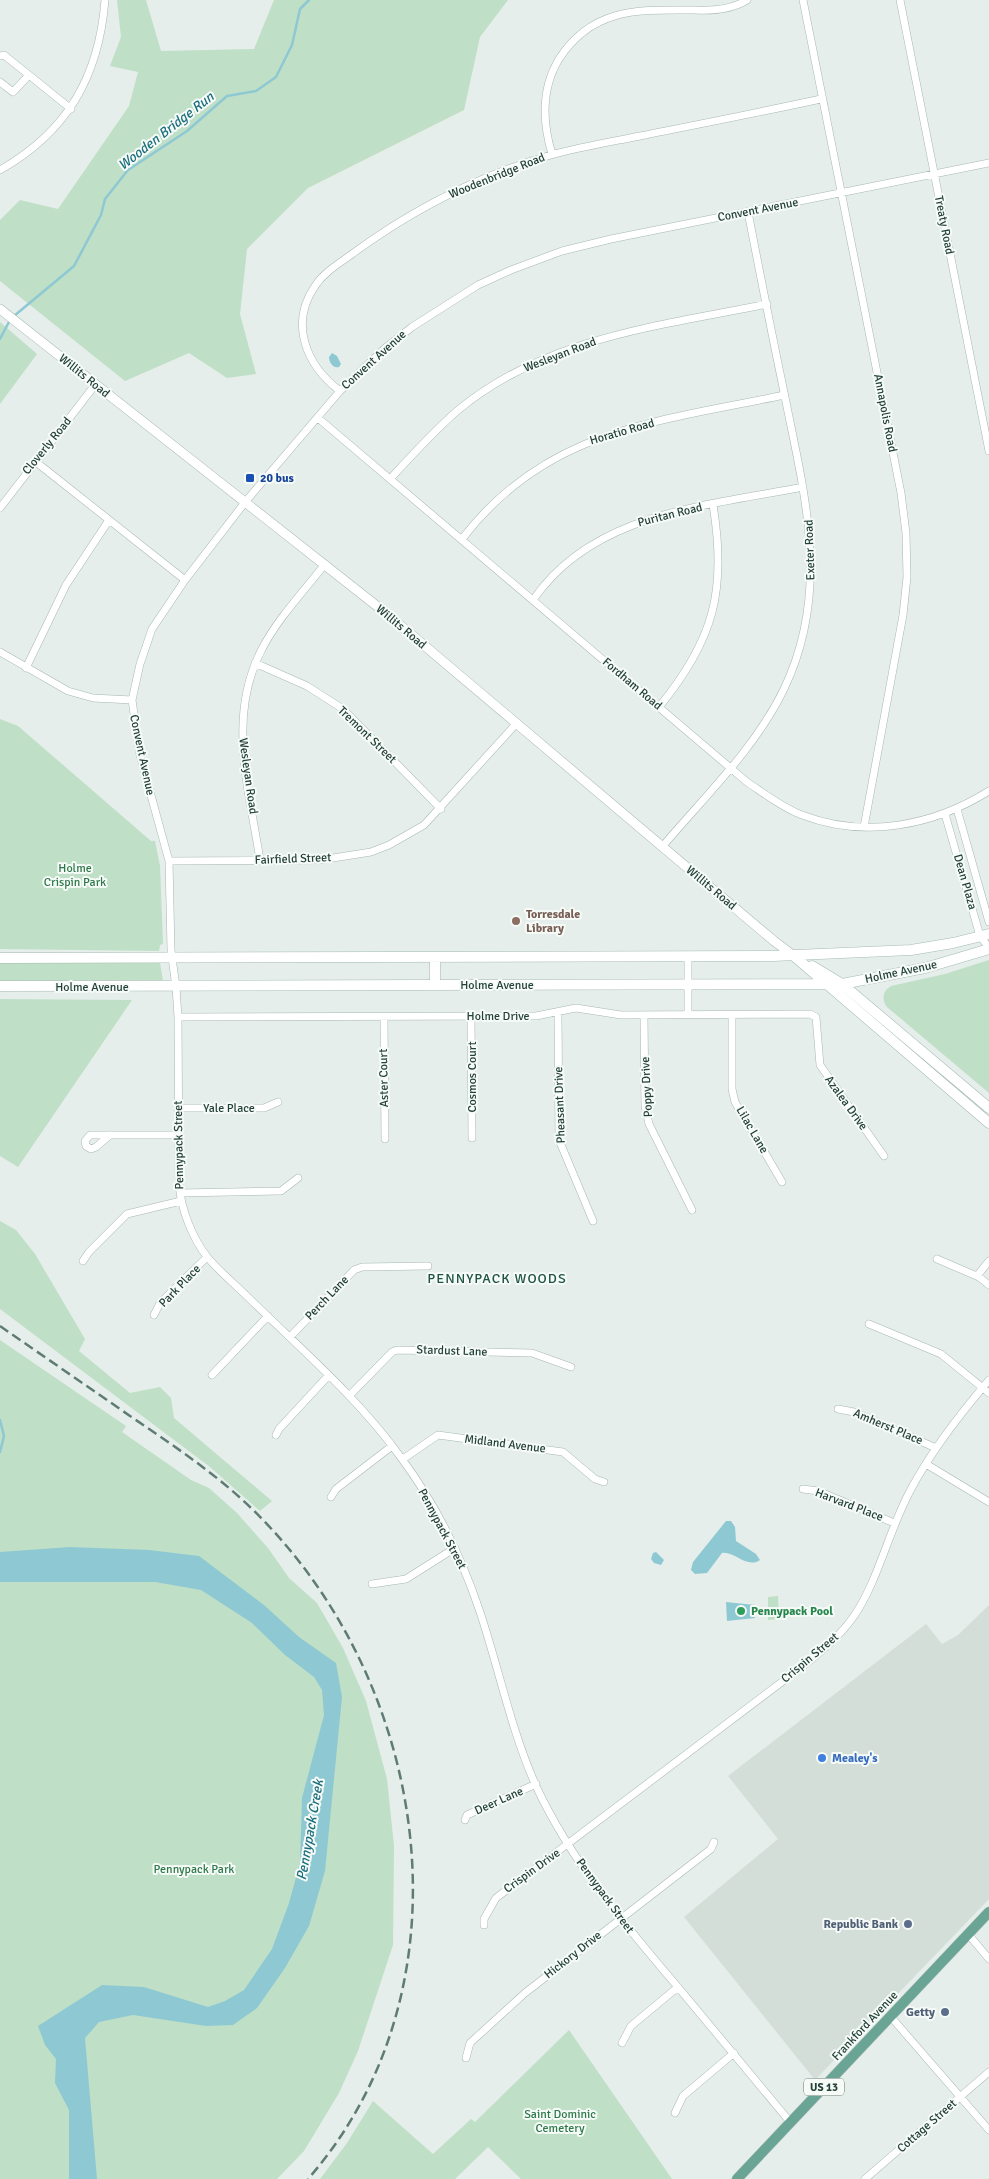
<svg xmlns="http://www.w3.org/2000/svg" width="989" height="2179" font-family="Signika,sans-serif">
	<rect width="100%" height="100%" fill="#e5eeea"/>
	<path fill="#d3ded9" d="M989 1605V1899L815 2080 684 1917 778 1839 728 1776 926 1624 942 1644 958 1635Z"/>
	<path fill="#bfdfc7" d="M117 0H146L161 51 254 49 274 0H508L480 37 464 110 308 188 247 249 240 314 256 374 227 378 189 353 125 381 0 281V220L20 200 58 209 129 106 138 72 110 66 121 37Z
		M0 322 37 354 0 404Z
		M0 719 18 726 151 841H155L160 866 163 944 160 945 159 951 0 949Z
		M989 960V1093L887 1007C881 999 883 991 891 986L945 974Z
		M0 963H160L163 981 0 982Z
		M0 999 132 1000 18 1167 0 1156Z
		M0 1221 16 1230 35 1254 85 1339 79 1351 130 1393 160 1387 171 1398 174 1418 272 1501 260 1511 210 1467 0 1309Z
		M0 1340 126 1426 122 1432 191 1480 209 1488 237 1513 268 1548 289 1578 317 1603 343 1648 366 1701 387 1779 394 1846 393 1945 358 2051 339 2093 304 2151 277 2179H0Z
		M778 1596 779 1619 768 1620V1597Z
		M569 2030 672 2179H521L488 2147 455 2179H320L347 2143 373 2101 433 2154 471 2119 475 2122Z"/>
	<path fill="#8ec9d3" d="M332 353 337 356 341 364 339 367C333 369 329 362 329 357Z
		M726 1521H731L735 1527 736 1541 756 1554 760 1560C747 1569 734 1551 722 1553L707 1573 695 1574 691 1570 693 1562Z
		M70 1547 149 1550 199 1556 264 1605 299 1637 336 1663 342 1697 325 1871 309 1926 285 1968 257 2008 233 2025 206 2026 133 2015 99 2022 85 2038 97 2179H69V2110L55 2083 56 2059 45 2045 38 2026 102 1985 144 1987 208 2007 225 2001 244 1990 272 1949 289 1903 300 1863 302 1798 324 1715 322 1690 314 1677 285 1655 252 1623 201 1590 155 1582H0V1552Z
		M656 1552 664 1560 661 1565 654 1563 651 1559 653 1553Z
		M726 1602 755 1605V1618L727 1621Z"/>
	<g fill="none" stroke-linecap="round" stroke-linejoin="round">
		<path stroke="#8ec9d3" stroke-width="2.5" d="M14 316 74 266 101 215 105 199 128 170 187 131 227 96 256 91 276 77 292 45 300 9 309 0
			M0 339 10 320
			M0 1420 4 1436 0 1452"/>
		<g stroke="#a7b7b1" stroke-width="8">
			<path id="minor" d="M803 0 901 493 906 533 907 577 903 615 864 827
				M900 0 989 451
				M0 56 4 55 29 75 13 92 0 82
				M29 75 71 109
				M552 154C542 121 541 89 559 59 593 6 641 10 695 10 713 11 731 10 747 0
				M0 170C67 132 99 77 105 0
				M340 391C306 365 289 324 315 286 324 272 340 263 352 254 412 210 480 175 551 155 580 147 610 142 640 136 700 124 761 112 821 99
				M318 418 747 782C765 794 783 808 802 815 865 839 933 826 989 791
				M36 462 185 580
				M390 479C412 455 433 432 457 411 544 338 659 326 767 304
				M0 508 95 385
				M462 539C547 428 658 422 784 395
				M533 600C593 512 707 506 803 487
				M0 652 68 691 93 698 132 700
				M255 663 307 686 343 709 441 809
				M26 668 66 585 109 520
				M659 707C714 640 727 590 713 505
				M957 809 989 922
				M945 814 980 936 989 948
				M662 847C704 797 755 749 784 689 831 591 805 497 785 397 772 335 760 274 748 212
				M260 860C249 789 226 715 263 647 279 617 304 591 325 564
				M169 861 320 860 371 852 389 845 424 825 516 724
				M688 957V1014
				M558 1013 559 1140 593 1221
				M644 1015 645 1106 649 1124 692 1210
				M732 1015V1089L735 1102 782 1182
				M471 1016 472 1138
				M178 1017 536 1016 576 1008 621 1015 810 1014 816 1017 820 1065 884 1156
				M384 1017 385 1139
				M179 1108H264L278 1102
				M110 1135 96 1147 91 1149 86 1146 85 1141 90 1135H178
				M180 1193 281 1191 298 1178
				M937 1259 979 1277 989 1285
				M83 1261 89 1252 127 1214 181 1201
				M977 1276 989 1261
				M154 1315 160 1303 207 1257
				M869 1324 941 1354 989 1393
				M290 1337 354 1270 362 1267 428 1266
				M212 1375 268 1316
				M349 1396 392 1352 397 1350 532 1353 571 1367
				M838 1409 854 1412 936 1448
				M276 1435 279 1429 328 1376
				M403 1459 438 1435 563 1452 595 1479 604 1482
				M926 1464 989 1502
				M803 1489 818 1491 894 1523
				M331 1497 336 1489 392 1446
				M372 1584 406 1579 455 1548
				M465 1820 467 1815 536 1784
				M484 1925V1919L496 1898 803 1666C822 1651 840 1636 854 1616 878 1581 889 1530 910 1491 931 1451 959 1415 989 1380
				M968 1934 989 1959
				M891 2017 989 2130
				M622 2043 631 2026 678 1987
				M466 2058 470 2043 525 1993 711 1849 714 1842
				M675 2113 683 2096 734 2053
				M791 2123C753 2077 715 2031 677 1986 624 1924 571 1861 536 1786 511 1730 499 1669 480 1612 462 1558 436 1505 402 1459 360 1400 304 1352 253 1302 238 1287 221 1273 208 1258 192 1238 181 1209 179 1184L178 1017 176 987 171 950 169 861 140 755 132 700 140 664 152 629 185 580 246 501 340 391 384 349 412 327 478 285 511 270 562 251 611 239 989 163
				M865 2179 989 2072"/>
		</g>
		<g stroke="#a7b7b1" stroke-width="10">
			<path id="tertiary" d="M0 309 387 614 774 941 794 956"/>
		</g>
		<g stroke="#a4bab2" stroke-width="11">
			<path id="secondary" d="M794 956 989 1123
				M0 958 773 956 911 950 953 943 989 934
				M435 958V985
				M812 966 842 984 989 1108
				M0 986 842 984 925 968 989 949"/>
		</g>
		<g stroke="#c2cac8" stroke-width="11">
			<path id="primary" d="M737 2179 989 1912"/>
		</g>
		<use href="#minor" stroke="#fff" stroke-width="7"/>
		<use href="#tertiary" stroke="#fff" stroke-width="9"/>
		<use href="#secondary" stroke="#fff" stroke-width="10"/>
		<use href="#primary" stroke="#6aa494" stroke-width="10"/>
		<path stroke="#5f7c74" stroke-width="2.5" stroke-dasharray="10 5" stroke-linecap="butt" d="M0 1326C43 1356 87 1386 130 1416 177 1448 224 1479 263 1520 431 1693 474 1989 308 2179"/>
	</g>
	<rect fill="#1a4fb4" stroke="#f6fbf8" stroke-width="2" x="245" y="473" width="10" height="10" rx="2.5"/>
	<circle fill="#8d6e63" stroke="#f6fbf8" stroke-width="2" cx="516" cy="921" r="5"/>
	<circle fill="#2e9e5b" stroke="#f6fbf8" stroke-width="2" cx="741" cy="1611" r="5"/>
	<circle fill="#3f7fe0" stroke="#f6fbf8" stroke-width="2" cx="822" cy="1758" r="5"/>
	<g fill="#5c6f8a" stroke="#f6fbf8" stroke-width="2">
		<circle cx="908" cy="1924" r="5"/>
		<circle cx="945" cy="2012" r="5"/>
	</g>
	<g text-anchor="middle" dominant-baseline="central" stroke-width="4" stroke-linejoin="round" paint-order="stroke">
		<rect fill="#f6fbf8" stroke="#637972" stroke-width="1" x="804" y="2078.5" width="40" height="17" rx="4"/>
		<g font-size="11" font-weight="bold" fill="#244139">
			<text x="824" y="2087">US 13</text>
		</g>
		<g font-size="12" fill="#244139" stroke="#f6fbf8">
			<text transform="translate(497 176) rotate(-22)">Woodenbridge Road</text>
			<text transform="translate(758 210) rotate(-11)">Convent Avenue</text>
			<text transform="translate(944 225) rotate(79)">Treaty Road</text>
			<text transform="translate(560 355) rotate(-21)">Wesleyan Road</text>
			<text transform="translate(374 360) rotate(-42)">Convent Avenue</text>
			<text transform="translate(84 376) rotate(39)">Willits Road</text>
			<text transform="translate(885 413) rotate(79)">Annapolis Road</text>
			<text transform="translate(622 432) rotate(-16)">Horatio Road</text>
			<text transform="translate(47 446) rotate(-51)">Cloverly Road</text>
			<text transform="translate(670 515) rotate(-14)">Puritan Road</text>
			<text transform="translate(810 550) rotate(-92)">Exeter Road</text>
			<text transform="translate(401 627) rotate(40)">Willits Road</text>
			<text transform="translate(632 684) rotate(40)">Fordham Road</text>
			<text transform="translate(367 735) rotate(44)">Tremont Street</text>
			<text transform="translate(142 755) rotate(78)">Convent Avenue</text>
			<text transform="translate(248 776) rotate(82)">Wesleyan Road</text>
			<text transform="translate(293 859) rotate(-2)">Fairfield Street</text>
			<text transform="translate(965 882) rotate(74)">Dean Plaza</text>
			<text transform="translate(711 888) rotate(40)">Willits Road</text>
			<text transform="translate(901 972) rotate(-12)">Holme Avenue</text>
			<text x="497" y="985">Holme Avenue</text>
			<text x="92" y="987">Holme Avenue</text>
			<text x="498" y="1016">Holme Drive</text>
			<text transform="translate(472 1077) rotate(-90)">Cosmos Court</text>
			<text transform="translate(384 1078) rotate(-91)">Aster Court</text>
			<text transform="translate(647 1087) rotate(-93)">Poppy Drive</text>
			<text transform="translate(846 1103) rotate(54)">Azalea Drive</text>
			<text transform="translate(560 1105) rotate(-92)">Pheasant Drive</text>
			<text x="229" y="1108">Yale Place</text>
			<text transform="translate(752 1130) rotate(60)">Lilac Lane</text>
			<text transform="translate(179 1145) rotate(-91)">Pennypack Street</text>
			<text transform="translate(180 1286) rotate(-46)">Park Place</text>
			<text transform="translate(327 1298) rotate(-46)">Perch Lane</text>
			<text transform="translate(452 1351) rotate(2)">Stardust Lane</text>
			<text transform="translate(888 1427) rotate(23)">Amherst Place</text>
			<text transform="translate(505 1444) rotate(7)">Midland Avenue</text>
			<text transform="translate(849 1505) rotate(21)">Harvard Place</text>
			<text transform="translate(442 1529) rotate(62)">Pennypack Street</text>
			<text transform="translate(810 1658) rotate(-40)">Crispin Street</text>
			<text transform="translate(499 1801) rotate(-24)">Deer Lane</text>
			<text transform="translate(532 1871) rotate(-36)">Crispin Drive</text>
			<text transform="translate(605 1896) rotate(54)">Pennypack Street</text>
			<text transform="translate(573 1955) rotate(-38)">Hickory Drive</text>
			<text transform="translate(865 2026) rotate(-47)">Frankford Avenue</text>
			<text transform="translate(927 2126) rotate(-41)">Cottage Street</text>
		</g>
		<g font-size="12" font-weight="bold" fill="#164399" stroke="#f6fbf8" text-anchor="start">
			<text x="260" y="478">20 bus</text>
		</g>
		<g font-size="12" fill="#2e784a" stroke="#f6fbf8">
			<text x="75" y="868">Holme<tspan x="75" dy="14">Crispin Park</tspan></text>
			<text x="194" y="1869">Pennypack Park</text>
			<text x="560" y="2114">Saint Dominic<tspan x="560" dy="14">Cemetery</tspan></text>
		</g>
		<g font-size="12" font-weight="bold" fill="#785e54" stroke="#f6fbf8" text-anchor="start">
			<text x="526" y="914">Torresdale<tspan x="526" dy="14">Library</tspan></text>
		</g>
		<g font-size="12" font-weight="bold" fill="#27864d" stroke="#f6fbf8" text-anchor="start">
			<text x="751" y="1611">Pennypack Pool</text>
		</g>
		<g font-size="12" font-weight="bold" fill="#366cbe" stroke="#f6fbf8" text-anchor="start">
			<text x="832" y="1758">Mealey's</text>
		</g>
		<g font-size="12" font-weight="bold" fill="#4e5e75" stroke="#f6fbf8" text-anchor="end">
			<text x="898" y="1924">Republic Bank</text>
			<text x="935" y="2012">Getty</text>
		</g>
		<g font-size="14" font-style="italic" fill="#1d6f7e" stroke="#f6fbf8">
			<text transform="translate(166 131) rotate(-38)">Wooden Bridge Run</text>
			<text transform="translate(310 1830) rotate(-80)">Pennypack Creek</text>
		</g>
		<g font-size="14" letter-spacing="1" fill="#1f5446" stroke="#f6fbf8">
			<text x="497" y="1278">PENNYPACK WOODS</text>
		</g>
	</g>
</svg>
